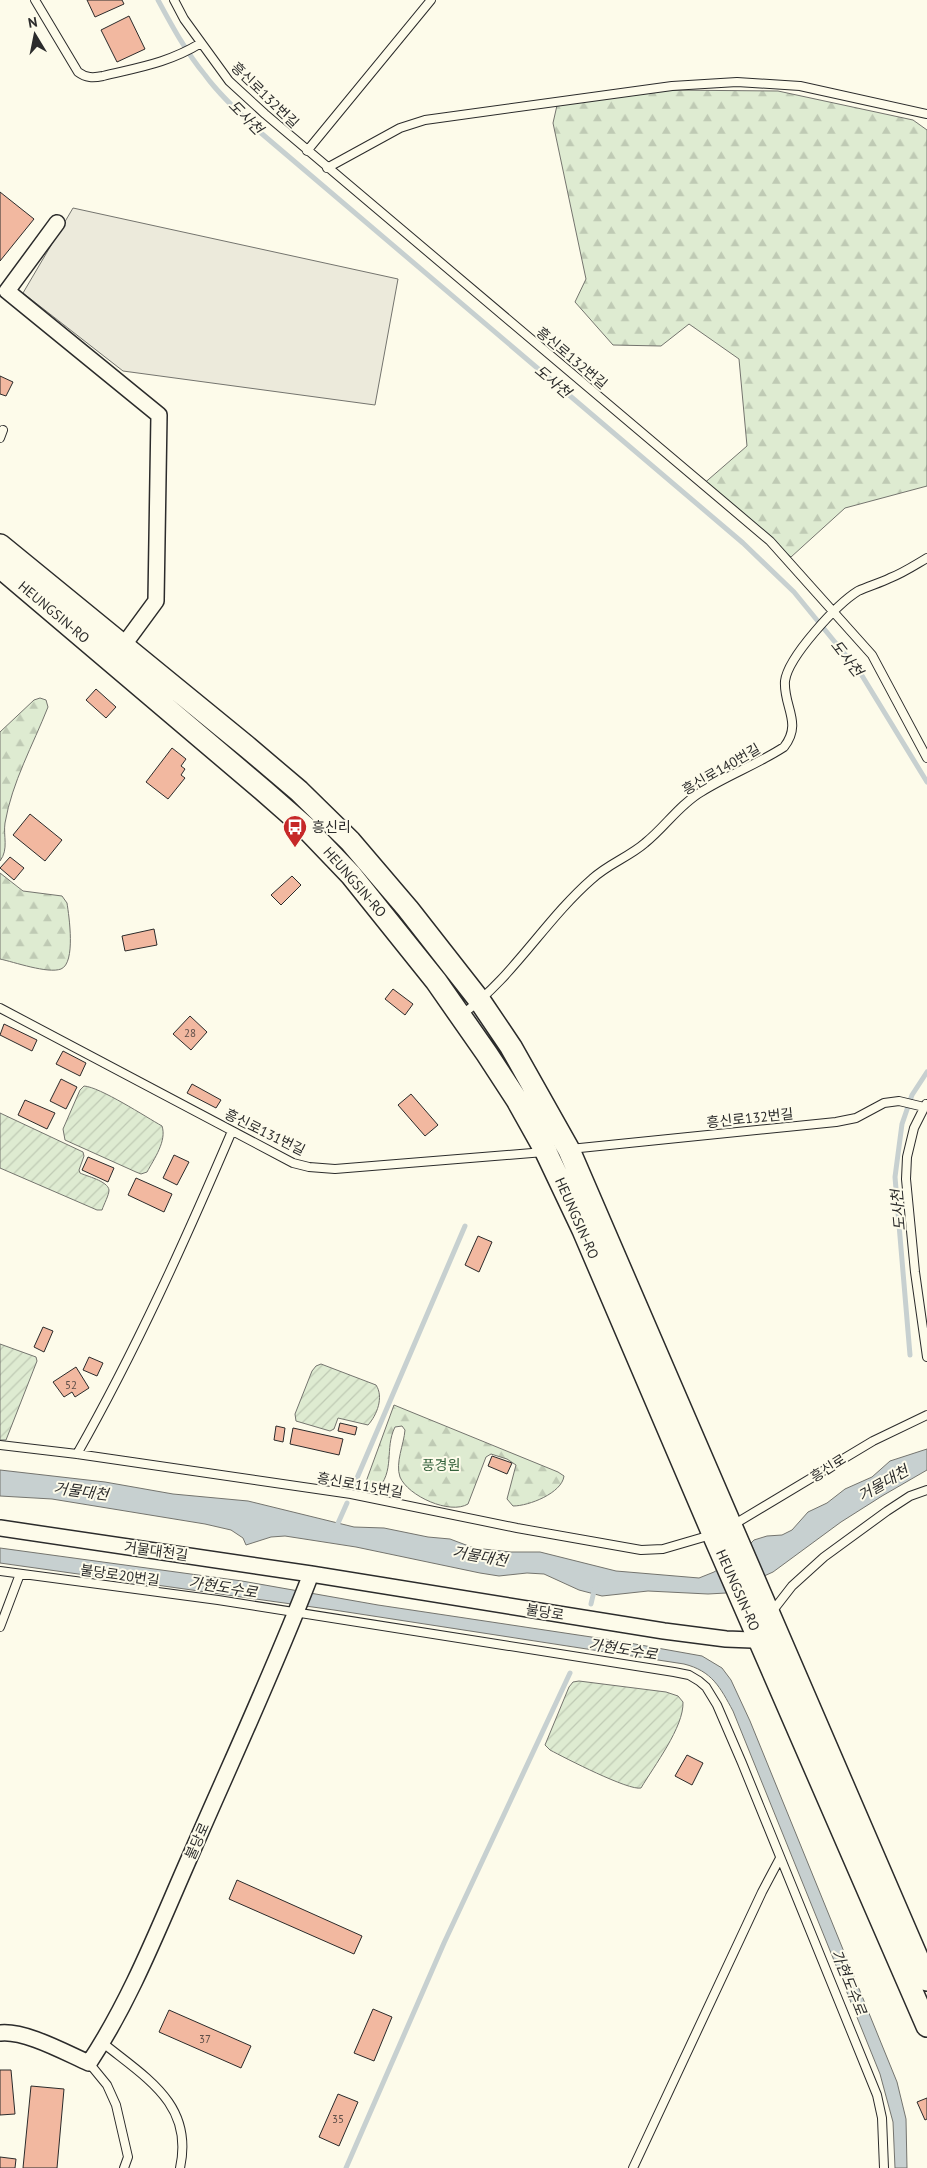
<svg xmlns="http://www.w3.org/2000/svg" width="927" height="2168" font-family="'PT Sans','Noto Sans KR',sans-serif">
	<defs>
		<pattern id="forest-firs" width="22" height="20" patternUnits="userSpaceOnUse" patternTransform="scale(1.25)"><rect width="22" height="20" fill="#deebd1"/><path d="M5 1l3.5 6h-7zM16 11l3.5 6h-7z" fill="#bfcab4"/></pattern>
		<pattern id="garden-furrows" width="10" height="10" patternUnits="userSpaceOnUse" patternTransform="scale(1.25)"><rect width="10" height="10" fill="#deebd1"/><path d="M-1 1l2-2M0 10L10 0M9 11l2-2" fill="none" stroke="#bfcab4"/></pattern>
	</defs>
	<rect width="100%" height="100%" fill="#fdfbea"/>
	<path fill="url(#forest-firs)" stroke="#74746e" d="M662 90 778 91 913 120 927 130V486L845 508 791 557 701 486 747 446 739 359 689 324 661 346 613 345 575 302 586 279 553 123 558 101Z
		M40 698 46 700 48 707C33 745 12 782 5 823 3 836 9 849 0 861V732L34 700Z
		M0 873 23 891 62 896 67 903C69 916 76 963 61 969 48 974 14 962 0 959Z
		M394 1405 558 1472 564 1476C562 1493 529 1506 513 1506L507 1499 516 1465 507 1459 491 1454 486 1457 468 1504C450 1515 408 1496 400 1477 395 1463 404 1444 405 1430L402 1426 395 1427C384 1449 396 1471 376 1491H370L366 1486 367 1479Z"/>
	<path fill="url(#garden-furrows)" stroke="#74746e" d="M84 1086C100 1087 146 1117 162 1126 167 1141 154 1159 147 1172L141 1174 136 1172 65 1140 63 1129 80 1090Z
		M0 1113 83 1152 84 1156 79 1170 80 1173C86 1176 108 1181 109 1190 109 1195 104 1204 102 1210H97L0 1168Z
		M0 1344 36 1357 37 1361 6 1440H0Z
		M321 1364 376 1385C384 1397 377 1415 368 1425L338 1418 334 1429 330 1431 296 1421 295 1414 312 1371 316 1366Z
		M579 1681 666 1692 678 1696 683 1702C684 1727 654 1766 641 1788 629 1791 565 1758 550 1750L545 1745 569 1687 573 1682Z"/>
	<path fill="#eceadb" stroke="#74746e" d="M73 208 398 279 375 405 123 371 23 293Z"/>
	<path fill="#c7d0d0" stroke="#74746e" d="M927 1449V1470L882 1496 841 1522 773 1572 726 1593 708 1594 648 1591 602 1596 579 1590 544 1574 527 1573 499 1576 480 1573 356 1547 285 1536 271 1537 246 1545 243 1538 231 1530 205 1524 52 1499 0 1496V1470L105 1482 173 1494 248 1501 354 1527 384 1528 428 1537 450 1539 474 1548 511 1552H540L616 1571 699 1578 714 1572 736 1558 754 1540 767 1536 782 1535 792 1530 808 1512 827 1503 845 1489 872 1477 890 1461Z
		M0 1548 242 1581 378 1605 618 1641 702 1656 722 1668 731 1680 750 1721 897 2082 906 2119 907 2168H895L893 2122 880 2074 733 1711C720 1687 712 1671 684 1664L334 1610 0 1563Z"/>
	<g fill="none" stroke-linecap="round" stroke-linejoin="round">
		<path stroke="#c7d0d0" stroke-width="5" d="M158 0C172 26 186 52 205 75 221 97 242 115 261 133L743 543 794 592 861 674 927 782
			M910 1355 895 1177 902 1124 912 1095 927 1072
			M354 1485 465 1226
			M335 1530 347 1503
			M591 1604 595 1587
			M346 2168 444 1943 570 1673"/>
	</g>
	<path fill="#f2b8a0" stroke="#2b2b2b" d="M87 0H122L124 4 95 17Z
		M129 16 145 49 117 62 101 30Z
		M0 192 34 219 0 261Z
		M0 376 13 382 6 396 0 394Z
		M96 689 116 707 106 718 86 700Z
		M172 748 186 759 181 766 185 769 181 775 185 778 168 799 146 782Z
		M30 814 62 840 45 861 13 835Z
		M10 857 24 868 14 880 0 868Z
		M292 876 301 885 281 905 271 895Z
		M154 929 157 945 125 951 122 936Z
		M393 989 413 1004 405 1015 385 999Z
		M190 1016 207 1032 191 1050 173 1034Z
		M4 1024 37 1040 32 1051 0 1035Z
		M63 1051 86 1063 80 1076 56 1064Z
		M61 1079 77 1087 66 1109 50 1101Z
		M192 1084 221 1100 216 1108 187 1093Z
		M411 1094 438 1125 425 1136 398 1105Z
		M25 1100 55 1113 47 1129 18 1115Z
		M174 1155 189 1162 177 1185 163 1178Z
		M88 1157 114 1168 108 1182 82 1170Z
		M136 1178 172 1194 164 1212 128 1195Z
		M478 1236 492 1242 479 1272 465 1265Z
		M43 1327 53 1331 44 1352 34 1347Z
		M89 1357 103 1363 97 1376 83 1370Z
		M76 1367 89 1388 75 1397 72 1392 64 1397 53 1382Z
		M340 1423 357 1427 355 1435 338 1431Z
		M276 1426 285 1428 283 1442 274 1440Z
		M293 1428 343 1439 339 1455 290 1444Z
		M492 1456 512 1463 507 1474 488 1466Z
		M687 1755 703 1763 692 1785 675 1776Z
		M237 1880 362 1936 354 1954 229 1899Z
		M373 2009 392 2017 374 2061 354 2053Z
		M169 2010 251 2046 241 2068 159 2032Z
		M0 2070H11L15 2114 0 2115Z
		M31 2086 64 2089 57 2168H23Z
		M338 2094 358 2102 339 2146 319 2137Z
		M927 2098V2119L925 2120 917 2102Z
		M0 2157 16 2159 15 2168H0Z"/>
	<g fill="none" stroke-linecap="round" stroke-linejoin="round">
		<g stroke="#2b2b2b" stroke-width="10">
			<path id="lane" d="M35 0 78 72C86 78 93 78 103 76 140 67 168 63 201 43
				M174 0 184 19 229 81 265 114 770 541 872 655 927 758
				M307 151 431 0
				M327 168 400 128 425 120 672 86 737 82 800 86 927 114
				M0 438 3 430
				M0 1008 293 1163 309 1167 335 1169 544 1152
				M461 1015C513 978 544 921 592 879 608 864 629 857 645 843 665 827 679 805 701 792 728 775 758 764 784 747 803 723 783 706 785 681 788 657 837 604 858 591 869 586 880 583 890 578 903 573 915 565 927 558
				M926 1104 914 1128 907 1157 906 1179 915 1272 927 1357
				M570 1149 836 1122 856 1118 884 1103 899 1101 924 1107
				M0 1445 77 1454 351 1494 517 1528 641 1550 663 1549 711 1535
				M77 1454C136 1350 185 1241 232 1131
				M733 1525 873 1441 927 1415
				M0 1571 218 1600 674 1672 689 1675 699 1681 706 1687 717 1705 742 1763 877 2095 882 2118 884 2168
				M771 1613 792 1586 824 1557 887 1511 910 1496 927 1490
				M0 1627 20 1574
				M103 2043C146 2078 194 2104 180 2168
				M89 2063 107 2085 116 2105 128 2157 124 2168
				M633 2168 762 1892 780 1858"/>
		</g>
		<g stroke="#2b2b2b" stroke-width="18">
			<path id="street" d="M57 223 7 291 159 415 156 601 123 646
				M0 1528 311 1574 664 1631 726 1639 752 1640 767 1637
				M0 2033C25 2030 66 2053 89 2063 132 1998 160 1924 192 1852 232 1760 275 1668 311 1574"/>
		</g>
		<g stroke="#2b2b2b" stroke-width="24">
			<path id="secondary" d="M0 545 246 746 299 791 350 841 408 909 480 1001 511 1047 569 1150 927 1980
				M0 567 264 791 305 827 351 875 436 981 487 1054 517 1100 546 1152 583 1230 713 1534 927 2026"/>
		</g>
		<use href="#lane" stroke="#fdfbea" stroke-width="8"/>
		<use href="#street" stroke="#fdfbea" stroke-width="15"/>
		<use href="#secondary" stroke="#fdfbea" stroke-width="21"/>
	</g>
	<defs>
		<g id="bus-pin" transform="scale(1.25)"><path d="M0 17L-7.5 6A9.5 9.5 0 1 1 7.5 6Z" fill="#c62828" stroke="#fdfbea"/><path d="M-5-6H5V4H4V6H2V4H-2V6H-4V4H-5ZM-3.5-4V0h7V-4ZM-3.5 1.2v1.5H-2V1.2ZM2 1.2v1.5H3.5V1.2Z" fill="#fff"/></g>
	</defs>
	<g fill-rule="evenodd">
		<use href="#bus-pin" x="295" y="827"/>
	</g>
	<g text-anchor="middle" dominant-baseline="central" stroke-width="4" stroke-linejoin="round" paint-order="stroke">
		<g font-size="11" fill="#5d4e48">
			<text x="190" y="1033">28</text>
			<text x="71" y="1385">52</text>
			<text x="205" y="2039">37</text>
			<text x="338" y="2119">35</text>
		</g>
		<g font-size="14" fill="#2b2b2b" stroke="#fdfbea">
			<text transform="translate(265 95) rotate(44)">흥신로132번길</text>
			<text transform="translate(572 358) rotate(40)">흥신로132번길</text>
			<text transform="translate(54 612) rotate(40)">HEUNGSIN-RO</text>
			<text transform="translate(721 769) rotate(-30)">흥신로140번길</text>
			<text transform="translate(355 882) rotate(49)">HEUNGSIN-RO</text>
			<text transform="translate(750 1118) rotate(-6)">흥신로132번길</text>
			<text transform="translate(265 1132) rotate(26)">흥신로131번길</text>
			<text transform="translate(577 1218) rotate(66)">HEUNGSIN-RO</text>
			<text transform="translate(828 1468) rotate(-32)">흥신로</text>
			<text transform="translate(360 1485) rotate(10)">흥신로115번길</text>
			<text transform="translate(156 1551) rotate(8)">거물대천길</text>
			<text transform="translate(120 1575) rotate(8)">불당로20번길</text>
			<text transform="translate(738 1590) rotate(66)">HEUNGSIN-RO</text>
			<text transform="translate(545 1612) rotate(9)">불당로</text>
			<text transform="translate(197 1841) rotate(-66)">불당로</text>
		</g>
		<g font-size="14" fill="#2b2b2b" stroke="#fdfbea" text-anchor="start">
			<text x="312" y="827">흥신리</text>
		</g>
		<g font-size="14" fill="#34623c" stroke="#fdfbea">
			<text x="441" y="1465">풍경원</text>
		</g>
		<g font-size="15" font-style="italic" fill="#2b2b2b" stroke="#fdfbea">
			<text transform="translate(246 117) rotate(45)">도사천</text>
			<text transform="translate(553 381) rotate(40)">도사천</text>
			<text transform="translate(847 658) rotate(52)">도사천</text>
			<text transform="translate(898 1210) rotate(-95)">도사천</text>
			<text transform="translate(883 1483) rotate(-30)">거물대천</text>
			<text transform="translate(81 1491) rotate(7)">거물대천</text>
			<text transform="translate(480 1556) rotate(10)">거물대천</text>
			<text transform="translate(223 1587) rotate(9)">가현도수로</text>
			<text transform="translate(623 1649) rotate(9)">가현도수로</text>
			<text transform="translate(849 1982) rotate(68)">가현도수로</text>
		</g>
	</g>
	<g transform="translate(35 35) rotate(350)" stroke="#fdfbea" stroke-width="4" paint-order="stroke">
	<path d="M0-4L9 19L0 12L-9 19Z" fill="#2b2b2b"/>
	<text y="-8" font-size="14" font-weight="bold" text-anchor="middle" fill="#2b2b2b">N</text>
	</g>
</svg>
